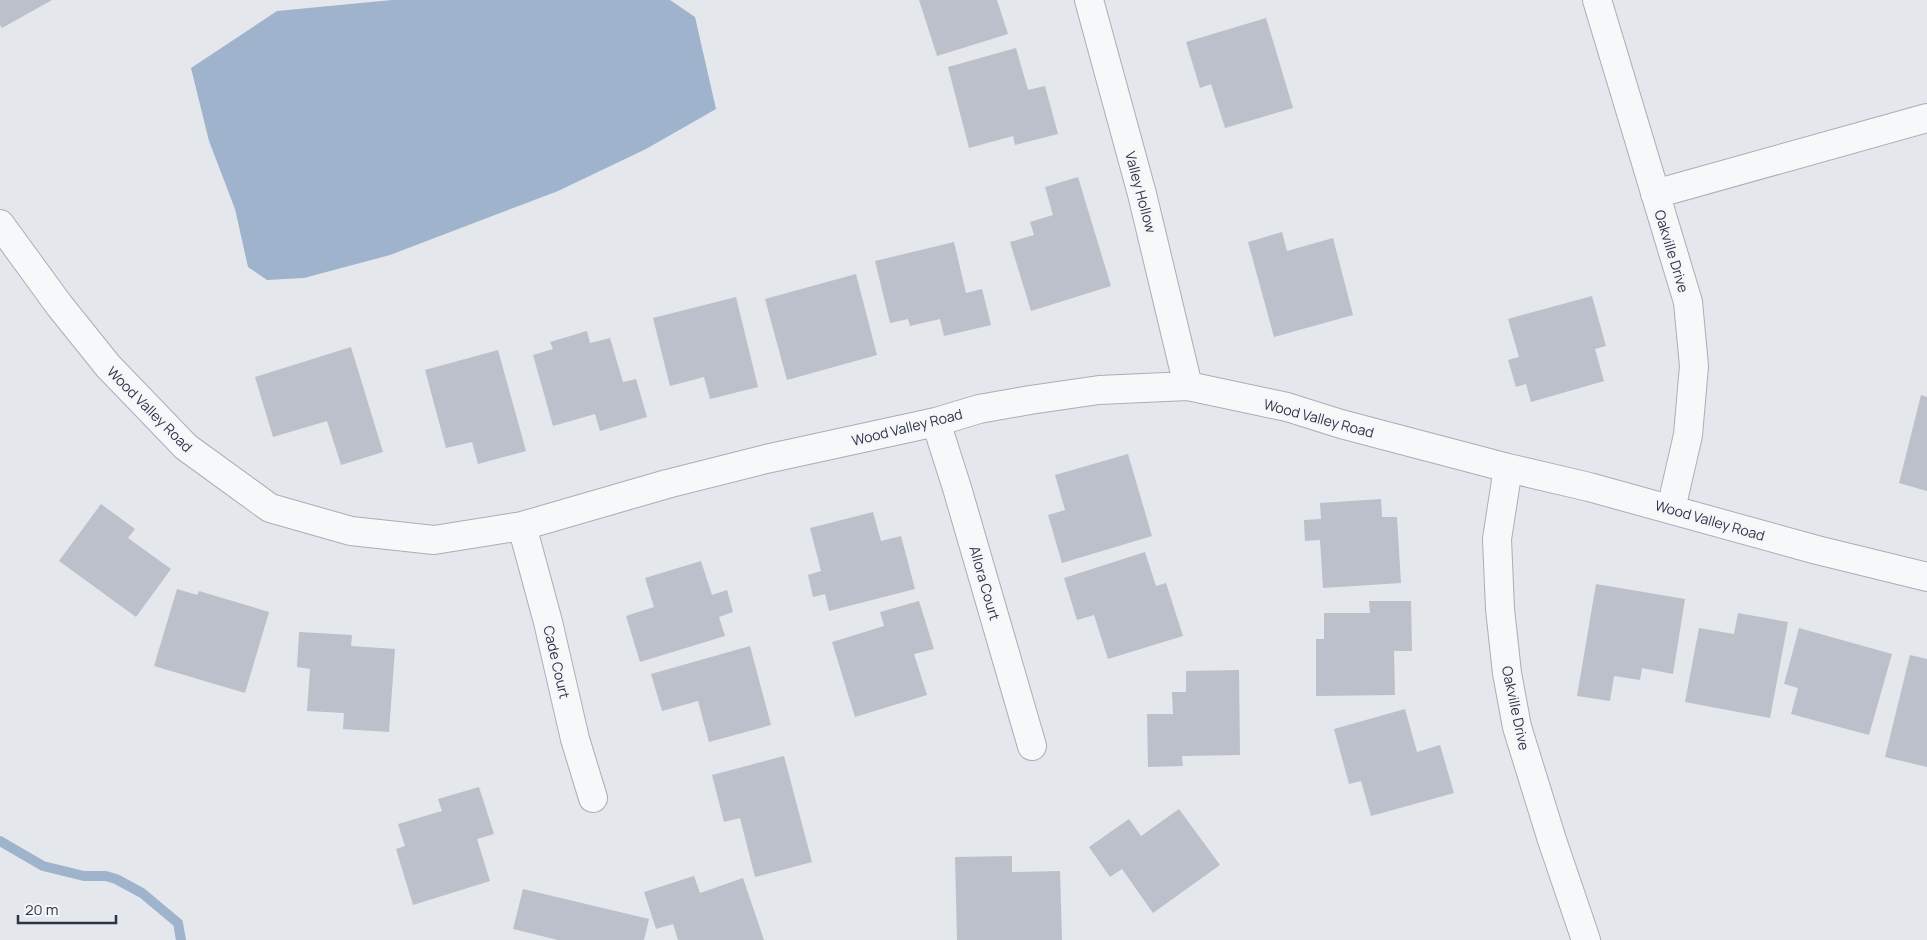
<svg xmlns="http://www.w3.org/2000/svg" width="1927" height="940" font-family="Manrope,sans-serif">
	<rect width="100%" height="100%" fill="#e4e7ec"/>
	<path fill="#9fb4cc" d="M392 0H670L695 17 716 109 646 149 558 191 390 255 304 278 267 280 248 267 235 209 209 141 191 68 277 11Z"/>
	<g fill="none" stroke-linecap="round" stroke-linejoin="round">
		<path stroke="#9fb4cc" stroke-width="10" d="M0 841 43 866 84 876H106L116 879 142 893 178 923 181 940"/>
	</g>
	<path fill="#bbc0ca" d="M0 0H52L2 28 0 25Z
		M919 0H997L1008 34 937 56Z
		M1266 18 1293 108 1225 128 1211 84 1200 88 1186 42Z
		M1016 48 1028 90 1045 86 1058 134 1015 145 1013 136 969 148 948 67Z
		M1078 177 1111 286 1031 311 1010 242 1034 235 1030 222 1053 215 1045 187Z
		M1282 232 1287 251 1333 238 1353 315 1274 337 1248 242Z
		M954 242 966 293 982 289 991 325 944 336 940 319 910 326 908 319 890 323 875 261Z
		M856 274 877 355 787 380 765 299Z
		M1592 296 1606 346 1595 349 1604 381 1531 402 1526 384 1516 387 1508 360 1519 357 1508 319Z
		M736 297 758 387 710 399 704 377 670 386 653 318Z
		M587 331 590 343 610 338 623 382 636 379 647 417 600 431 595 414 553 426 533 355 553 349 550 342Z
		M351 347 383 452 341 465 327 421 273 437 255 377Z
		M498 350 526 451 478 464 472 442 446 448 425 370Z
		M1921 395 1927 397V491L1899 483Z
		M1128 454 1152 536 1062 563 1048 515 1065 510 1055 475Z
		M1381 499 1382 517H1397L1401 583 1323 588 1320 540 1305 541 1304 520 1321 519 1320 503Z
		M101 504 135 529 128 538 171 569 136 617 59 561Z
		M873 512 881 541 901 536 915 589 829 611 825 594 813 597 808 575 821 571 810 528Z
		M1145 552 1156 586 1166 583 1183 636 1108 659 1094 615 1077 620 1064 578Z
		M701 561 712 595 727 590 733 612 719 617 725 636 640 662 626 616 654 607 645 578Z
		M1596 584 1685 599 1673 674 1642 668 1640 680 1614 676 1610 701 1577 696Z
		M177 589 197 595 199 591 269 612 245 693 154 666Z
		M919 601 934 649 914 654 927 695 855 717 832 642 884 626 880 612Z
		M1369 601H1411L1412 651H1394L1395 695 1316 696V639H1324V613H1370Z
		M1738 613 1788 622 1770 718 1685 702 1699 628 1734 634Z
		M1799 628 1892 654 1869 735 1791 714 1798 688 1784 684Z
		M299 632 352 635 351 646 395 649 389 732 343 729 344 713 307 711 310 669 297 667Z
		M750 646 771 725 709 742 698 701 662 711 651 674Z
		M1910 655 1927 659V767L1885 757Z
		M1239 670 1240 755 1182 756 1183 766 1148 767 1147 714H1173L1172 692H1186V671Z
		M1405 709 1417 752 1440 745 1454 793 1371 816 1361 781 1349 784 1334 729Z
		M784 756 812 862 755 877 740 818 724 822 712 775Z
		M479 787 494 834 477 839 490 881 413 905 396 849 405 846 398 824 442 811 438 799Z
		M1179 809 1220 865 1153 913 1122 869 1110 877 1089 847 1129 819 1141 836Z
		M1012 856V872L1060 871 1062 940H957L955 857Z
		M694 876 700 893 743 878 764 940H678L673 924 656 929 644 892Z
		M523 889 649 919 644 940H558L513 929Z"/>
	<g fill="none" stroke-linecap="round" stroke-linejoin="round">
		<g stroke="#a9aeb7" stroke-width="30">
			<path id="minor" d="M1089 0 1142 194 1188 386
				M1597 0 1688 302 1694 366 1688 435 1671 509
				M1655 194 1927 118
				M0 224 59 305 108 366 186 447 270 508 351 531 434 540 522 526 667 484 766 459 936 422 979 409 1030 400 1099 390 1188 386 1287 407 1341 424 1508 468 1589 487 1817 550 1927 577
				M936 422 957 488 1032 746
				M1508 468 1497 539 1500 609 1507 673 1517 727 1552 840 1586 940
				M522 526 548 622 575 739 593 798"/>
		</g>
		<use href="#minor" stroke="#f7f8fa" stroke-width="28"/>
	</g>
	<g text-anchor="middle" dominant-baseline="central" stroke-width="5" stroke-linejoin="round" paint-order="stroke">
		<g font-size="14" fill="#2b3445" stroke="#f4f6f9">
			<text transform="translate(1141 192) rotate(75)">Valley Hollow</text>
			<text transform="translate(1672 251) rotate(73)">Oakville Drive</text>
			<text transform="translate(150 409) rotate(45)">Wood Valley Road</text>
			<text transform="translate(1319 418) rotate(15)">Wood Valley Road</text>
			<text transform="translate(907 427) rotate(-14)">Wood Valley Road</text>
			<text transform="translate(1710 520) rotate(16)">Wood Valley Road</text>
			<text transform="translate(985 583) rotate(74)">Allora Court</text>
			<text transform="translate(557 662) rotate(77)">Cade Court</text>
			<text transform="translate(1516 708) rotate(78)">Oakville Drive</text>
		</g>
	</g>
	<path d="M18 915v8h98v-8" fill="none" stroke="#2b3445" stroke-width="2.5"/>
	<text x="25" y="915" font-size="15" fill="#2b3445" stroke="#f4f6f9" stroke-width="4" paint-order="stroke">20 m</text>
</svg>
